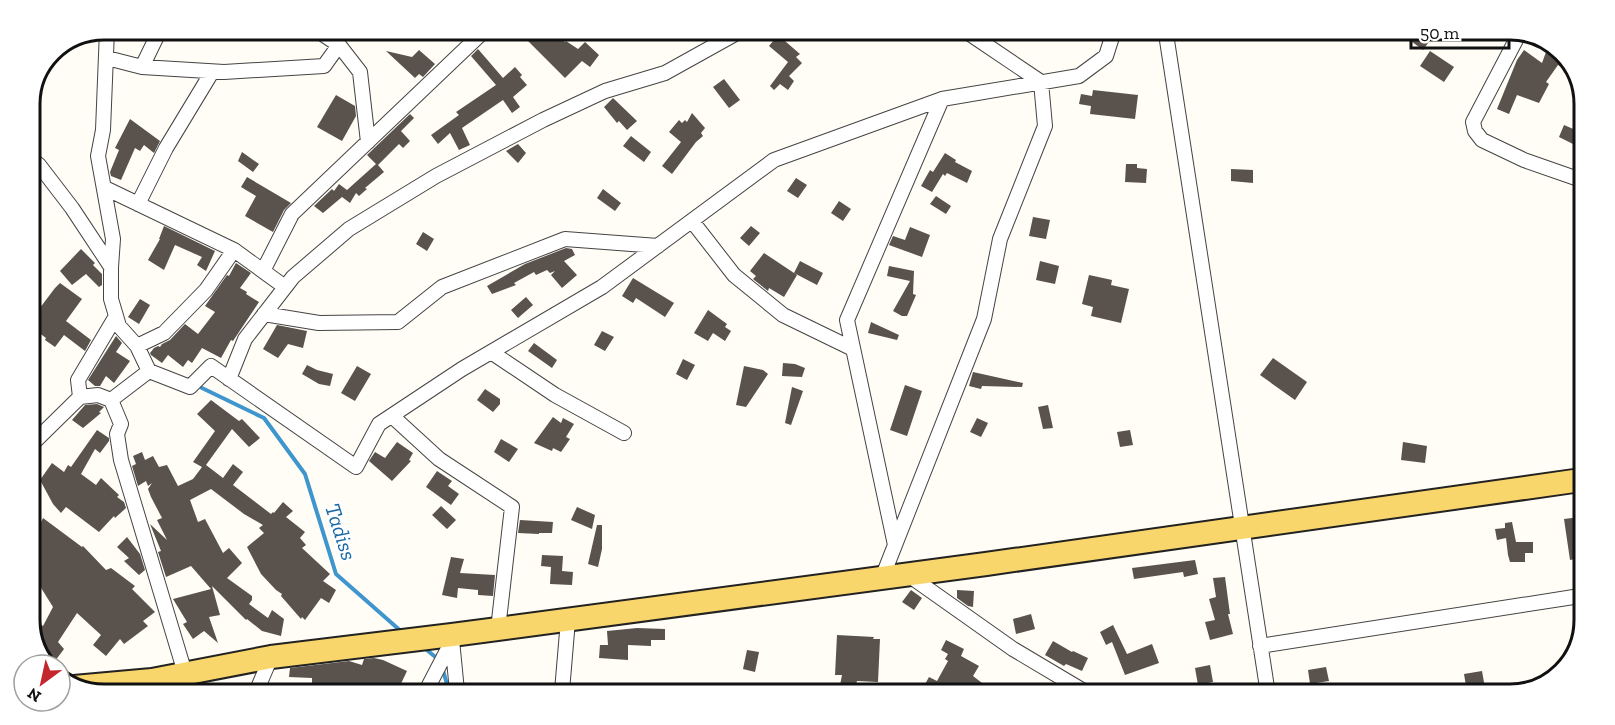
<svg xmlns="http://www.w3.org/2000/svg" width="1615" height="725" font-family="'Zilla Slab',serif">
	<rect width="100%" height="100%" fill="#fffdf5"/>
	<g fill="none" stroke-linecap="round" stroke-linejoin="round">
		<path stroke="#3f96cf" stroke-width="4" d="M202 388 264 418 305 474 336 574 403 633
			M422 646 439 660
			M442 667 449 691"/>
	</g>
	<path fill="#5a524d" d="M519 32H536L543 39 549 32H554L565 42 566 41 578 49 585 42 599 55 590 67 582 61 565 78Z
		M778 35 800 54 796 57 802 63 789 76 794 81 788 90 780 84 774 90 770 86 788 62 769 46Z
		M1403 35H1434L1423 50Z
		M478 49 503 78 515 67 522 75 520 77 527 85 513 97 520 107 512 113 503 100 462 128 470 145 459 150 450 133 438 144 431 135 459 115 456 112 496 85 471 56Z
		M419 50 435 64 423 77 419 74 415 78 386 51 412 57Z
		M1524 50 1542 63 1546 52 1553 56 1554 52 1564 56 1560 66 1558 65 1546 82 1549 84 1539 103 1517 95 1509 114 1497 109 1517 60Z
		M1430 51 1454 67 1444 82 1420 66Z
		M724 79 740 100 729 108 713 87Z
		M1093 90 1138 95 1135 119 1090 114 1091 106 1079 104 1081 94 1092 96Z
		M336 95 355 106 356 116 342 141 317 127Z
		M613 98 637 121 627 130 619 121 617 123 604 107Z
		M692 113 705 128 701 133 703 136 696 142 672 174 662 166 681 142 669 132 679 120 682 123 685 120 687 122Z
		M410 114 414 118 401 131 410 141 403 148 399 144 378 165 384 172 365 188 367 189 359 196 356 193 350 203 342 197 323 213 314 206 332 189 334 191 339 184 347 190 376 164 367 155Z
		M130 119 160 141 154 153 144 145 140 151 135 148 121 180 111 176 110 172 119 150 115 148Z
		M1564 125 1585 134 1584 141 1581 148 1559 137Z
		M631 136 651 152 644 162 623 146Z
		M518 144 526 153 518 163 506 151Z
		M242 152 259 164 253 172 238 161Z
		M945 153 956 160 955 162 972 171 967 183 947 173 945 176 943 174 932 192 921 186 930 170 933 172Z
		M1126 164H1137V168L1147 169 1146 183 1125 182Z
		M1231 169 1253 170V183L1231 181Z
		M247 177 291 203 284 210 273 232 245 216 256 196 241 187Z
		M796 178 807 185 798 198 787 191Z
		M603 189 621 203 615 211 597 198Z
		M936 196 951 206 946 214 930 204Z
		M839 201 851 209 843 221 831 213Z
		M1033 217 1050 220 1046 239 1029 236Z
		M164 226 215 251 206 271 197 265 202 257 175 245 164 270 148 260 160 239H159Z
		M751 226 760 233 749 246 740 238Z
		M910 227 930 235 922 257 889 245 893 236 905 240Z
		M423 232 434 239 427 251 416 244Z
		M566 248 572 249 575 255 564 261 577 275 562 288 551 275 555 271 550 273 547 270 536 275 534 272 514 283 516 285 492 294 487 286 525 264Z
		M81 249 95 263 93 265 102 274V285L99 287 86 274 72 285 60 271Z
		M764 253 797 275 784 297 769 288 768 291 753 279 756 276 750 271Z
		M800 261 823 273 817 285 794 273Z
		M1040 261 1059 266 1055 284 1036 280Z
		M236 263 251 273 240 288 247 292 246 294 259 302 233 341 231 340 221 358 202 348 192 363 188 360 183 367 168 355 162 363 151 355 150 353 154 348 158 346 160 347 162 344 170 340 185 324 198 334 215 312 205 306 227 275 229 276Z
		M889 266 914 271 913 294 916 295 907 316H902L893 311 910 281 887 276Z
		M1089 275 1112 280 1111 285 1129 289 1121 323 1091 316 1093 307 1082 304Z
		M633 278 674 303 665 317 636 298 633 303 622 296Z
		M60 283 82 299 66 321 91 340 85 351 64 335 55 347 45 340 46 338 30 326V321L55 288Z
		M526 297 533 305 518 318 511 310Z
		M140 299 150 305 139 324 128 317Z
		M708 310 727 324 725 327 731 331 725 341 713 333 708 341 694 333Z
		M871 322 899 335 897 340 868 333Z
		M277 325 307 331 303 348 288 344 278 358 263 349Z
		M602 331 614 337 605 351 594 345Z
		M116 336 122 343 116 352 130 361 114 383 106 376 100 386H95L88 380Z
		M534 343 557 360 552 368 528 351Z
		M1273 358 1307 382 1295 400 1260 375Z
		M683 359 695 365 687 380 676 374Z
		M783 363 795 364 805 368 802 377 782 376Z
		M307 365 317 370 333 374 330 386 319 384 302 374Z
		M357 366 371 374 355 401 341 393Z
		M744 366 763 370 768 374 746 407 736 405Z
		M973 372 1023 383 1022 387 982 386 981 389 969 386Z
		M905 385 922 391 907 436 890 430Z
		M792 387 803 391 791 425 785 423Z
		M485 389 500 399V404L493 412 477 400Z
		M211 400 239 421 242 419 260 438 249 447 232 429 206 465 223 478 233 464 243 472 233 485 271 514 273 512 274 513 283 502 293 511 286 517 305 532 300 538 306 545 302 548 330 574 323 581 336 590 329 603 321 598 305 620 302 617 301 619 281 596 282 594 276 590 261 574 247 547 264 533 259 528 263 525 244 514 211 489 190 500 198 522 205 519 223 553 229 548 242 563 227 578 252 596V600L249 604 268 618 272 610 284 619 281 636 262 631 247 619 246 620 212 586 220 615 209 617 218 643 204 631 193 639 183 624 187 622 173 599 211 589 191 566 166 577 158 552 161 551 150 524 167 540 157 520 162 518 151 497 148 489 152 483 148 486 146 481 138 486 132 466 136 464 133 456 142 452 145 460 153 456 159 467 167 465 178 486 193 479 202 467 193 462 215 431 197 414Z
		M97 404 104 407 99 412 101 413 83 428 72 420 85 405Z
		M1048 405 1053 428 1043 429 1038 407Z
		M553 417 561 423 563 418 574 424 566 437 570 439 561 452 553 448 552 451 534 443Z
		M977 418 988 423 981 437 970 432Z
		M97 430 109 438V441L100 453 95 449 81 474 96 485 101 478 119 495 117 497 124 502 126 508 115 518 114 516 99 532 66 507 61 513 53 504 40 480 52 463 64 472 68 465 71 467Z
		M1130 430 1133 445 1120 447 1117 432Z
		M501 439 518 449 509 462 494 452Z
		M397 442 413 453 409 460 411 461 392 481 369 461 375 452 385 458Z
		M1403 442 1427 446 1425 463 1401 460Z
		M437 471 452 481 448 486 459 494 451 505 426 487Z
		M441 506 456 520 447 529 432 515Z
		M577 507 595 515 592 529 571 520Z
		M43 518 82 547 83 546 106 570 111 568 135 586 132 589 155 612 143 621 148 626 124 644 120 639 106 656 93 645 101 635 77 613 58 642 64 649 55 661 38 647 30 625V617L43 626 53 607 33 575 40 571 30 563 38 552 30 546 36 538 34 537Z
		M1572 518H1581L1580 558 1570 560 1564 519Z
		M520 520 553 522 552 533H539V534L518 533Z
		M1512 522 1516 542H1533V553H1525V562H1510L1508 555 1506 538 1497 540 1495 529 1505 528V523Z
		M597 525H602V549L598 567 588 564Z
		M127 537 140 554 145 570 139 575 124 561 129 558 117 547Z
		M542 555 563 556 562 571 573 572 572 585 550 584 551 567 541 566Z
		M451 557 464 559 460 573 495 575 493 596 478 595V590L458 588 457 598 442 595Z
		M1195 560 1198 574 1184 577 1183 572 1134 579 1132 568Z
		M1225 577 1230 614H1228L1233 634 1210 640 1205 622 1215 620 1209 599 1216 597 1213 578Z
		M911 590 922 598 914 610 902 602Z
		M957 590 974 591 973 607 968 606 957 598Z
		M1031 614 1035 629 1016 634 1013 619Z
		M1113 625 1127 654 1152 644 1159 663 1125 675 1112 642 1106 645 1100 632Z
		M637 628 665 629V640H651V646L628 645V660L599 658 600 645H608L607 631Z
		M837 635 874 637 873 639H880L878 682 857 681 854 692 839 690 842 675H835Z
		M946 640 964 649 961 656 979 666 973 676 986 686 981 693H935L924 686 929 677 937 681 948 661 945 659 948 654 941 650Z
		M1053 641 1072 652 1073 651 1088 658 1082 671 1066 664 1064 666 1045 655Z
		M747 650 759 652 755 672 743 669Z
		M374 658 383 660 407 671 398 690H319L322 683H312V678L289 677 290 668 349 661 362 665 364 659Z
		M1210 665 1213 682 1198 685 1195 668Z
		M1326 667 1329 681 1310 684 1308 670Z
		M1482 671 1485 688 1467 692 1464 674Z"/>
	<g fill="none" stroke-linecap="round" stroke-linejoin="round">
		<g stroke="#444" stroke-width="16">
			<path id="minor" d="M107 30 103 130 98 156 113 239 111 267V299L119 326 137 346 149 371 190 387 211 366 356 467 379 424 462 369 602 287 774 160 942 99 1079 76 1106 56 1113 34
				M318 31 339 45 360 72 368 142
				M1166 34 1268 694
				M1518 36 1473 122 1475 131 1482 140 1524 160 1584 181
				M107 58 142 67 224 72 324 66 339 45
				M142 67 160 30
				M30 158 39 165 72 208 111 267
				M105 188 234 250 285 287
				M138 204 166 148 212 72
				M692 221 734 275 783 315 853 349
				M263 271 292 214 483 32
				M264 314 319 323 398 322 442 287 565 239 658 246
				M137 346 164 333 206 290 234 250
				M491 352 555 395 624 433
				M229 379 245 339 293 277 349 229 436 176 543 120 605 91 665 73 737 33
				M80 397 78 380 116 316
				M111 400 149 371
				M392 416 439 459 512 507 498 629
				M30 446 80 397 98 395 111 400 121 424 117 434 121 460 185 673
				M895 545 847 320 942 99
				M907 574 1013 649 1087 693
				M882 578 984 319 1000 239 1045 126 1041 82 970 34
				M452 640 457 691
				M1260 646 1580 596
				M257 690 271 657
				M426 691 452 641
				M562 691 568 620"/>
		</g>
		<g stroke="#222" stroke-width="26">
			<path id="primary" d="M74 687 152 680 271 657 452 635 986 564 1581 480"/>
		</g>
		<use href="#minor" stroke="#fff" stroke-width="14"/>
		<use href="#primary" stroke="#f9d66b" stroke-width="22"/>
	</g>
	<g text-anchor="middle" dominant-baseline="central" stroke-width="6" stroke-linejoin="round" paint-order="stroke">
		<g font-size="22" font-style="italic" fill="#1768a6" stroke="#fff">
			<text transform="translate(341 532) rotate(72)">Tadiss</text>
		</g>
	</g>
	<path d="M0 0H1615V725H0ZM104 40H1510A64 64 0 0 1 1574 104V620A64 64 0 0 1 1510 684H104A64 64 0 0 1 40 620V104A64 64 0 0 1 104 40Z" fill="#fff" fill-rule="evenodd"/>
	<path fill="none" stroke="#111" stroke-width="3" d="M104 40H1510A64 64 0 0 1 1574 104V620A64 64 0 0 1 1510 684H104A64 64 0 0 1 40 620V104A64 64 0 0 1 104 40Z"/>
	<g transform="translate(42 683) rotate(213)"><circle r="28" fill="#ffffff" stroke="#a0a0a0" stroke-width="1.5"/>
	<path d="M0-4.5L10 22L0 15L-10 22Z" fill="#c4262e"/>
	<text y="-9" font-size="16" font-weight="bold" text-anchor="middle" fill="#111111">N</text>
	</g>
	<path d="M1411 39v9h98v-9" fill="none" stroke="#111111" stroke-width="3"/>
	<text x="1420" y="39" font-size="18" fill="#111111" stroke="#ffffff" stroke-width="4.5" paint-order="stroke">50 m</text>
</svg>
